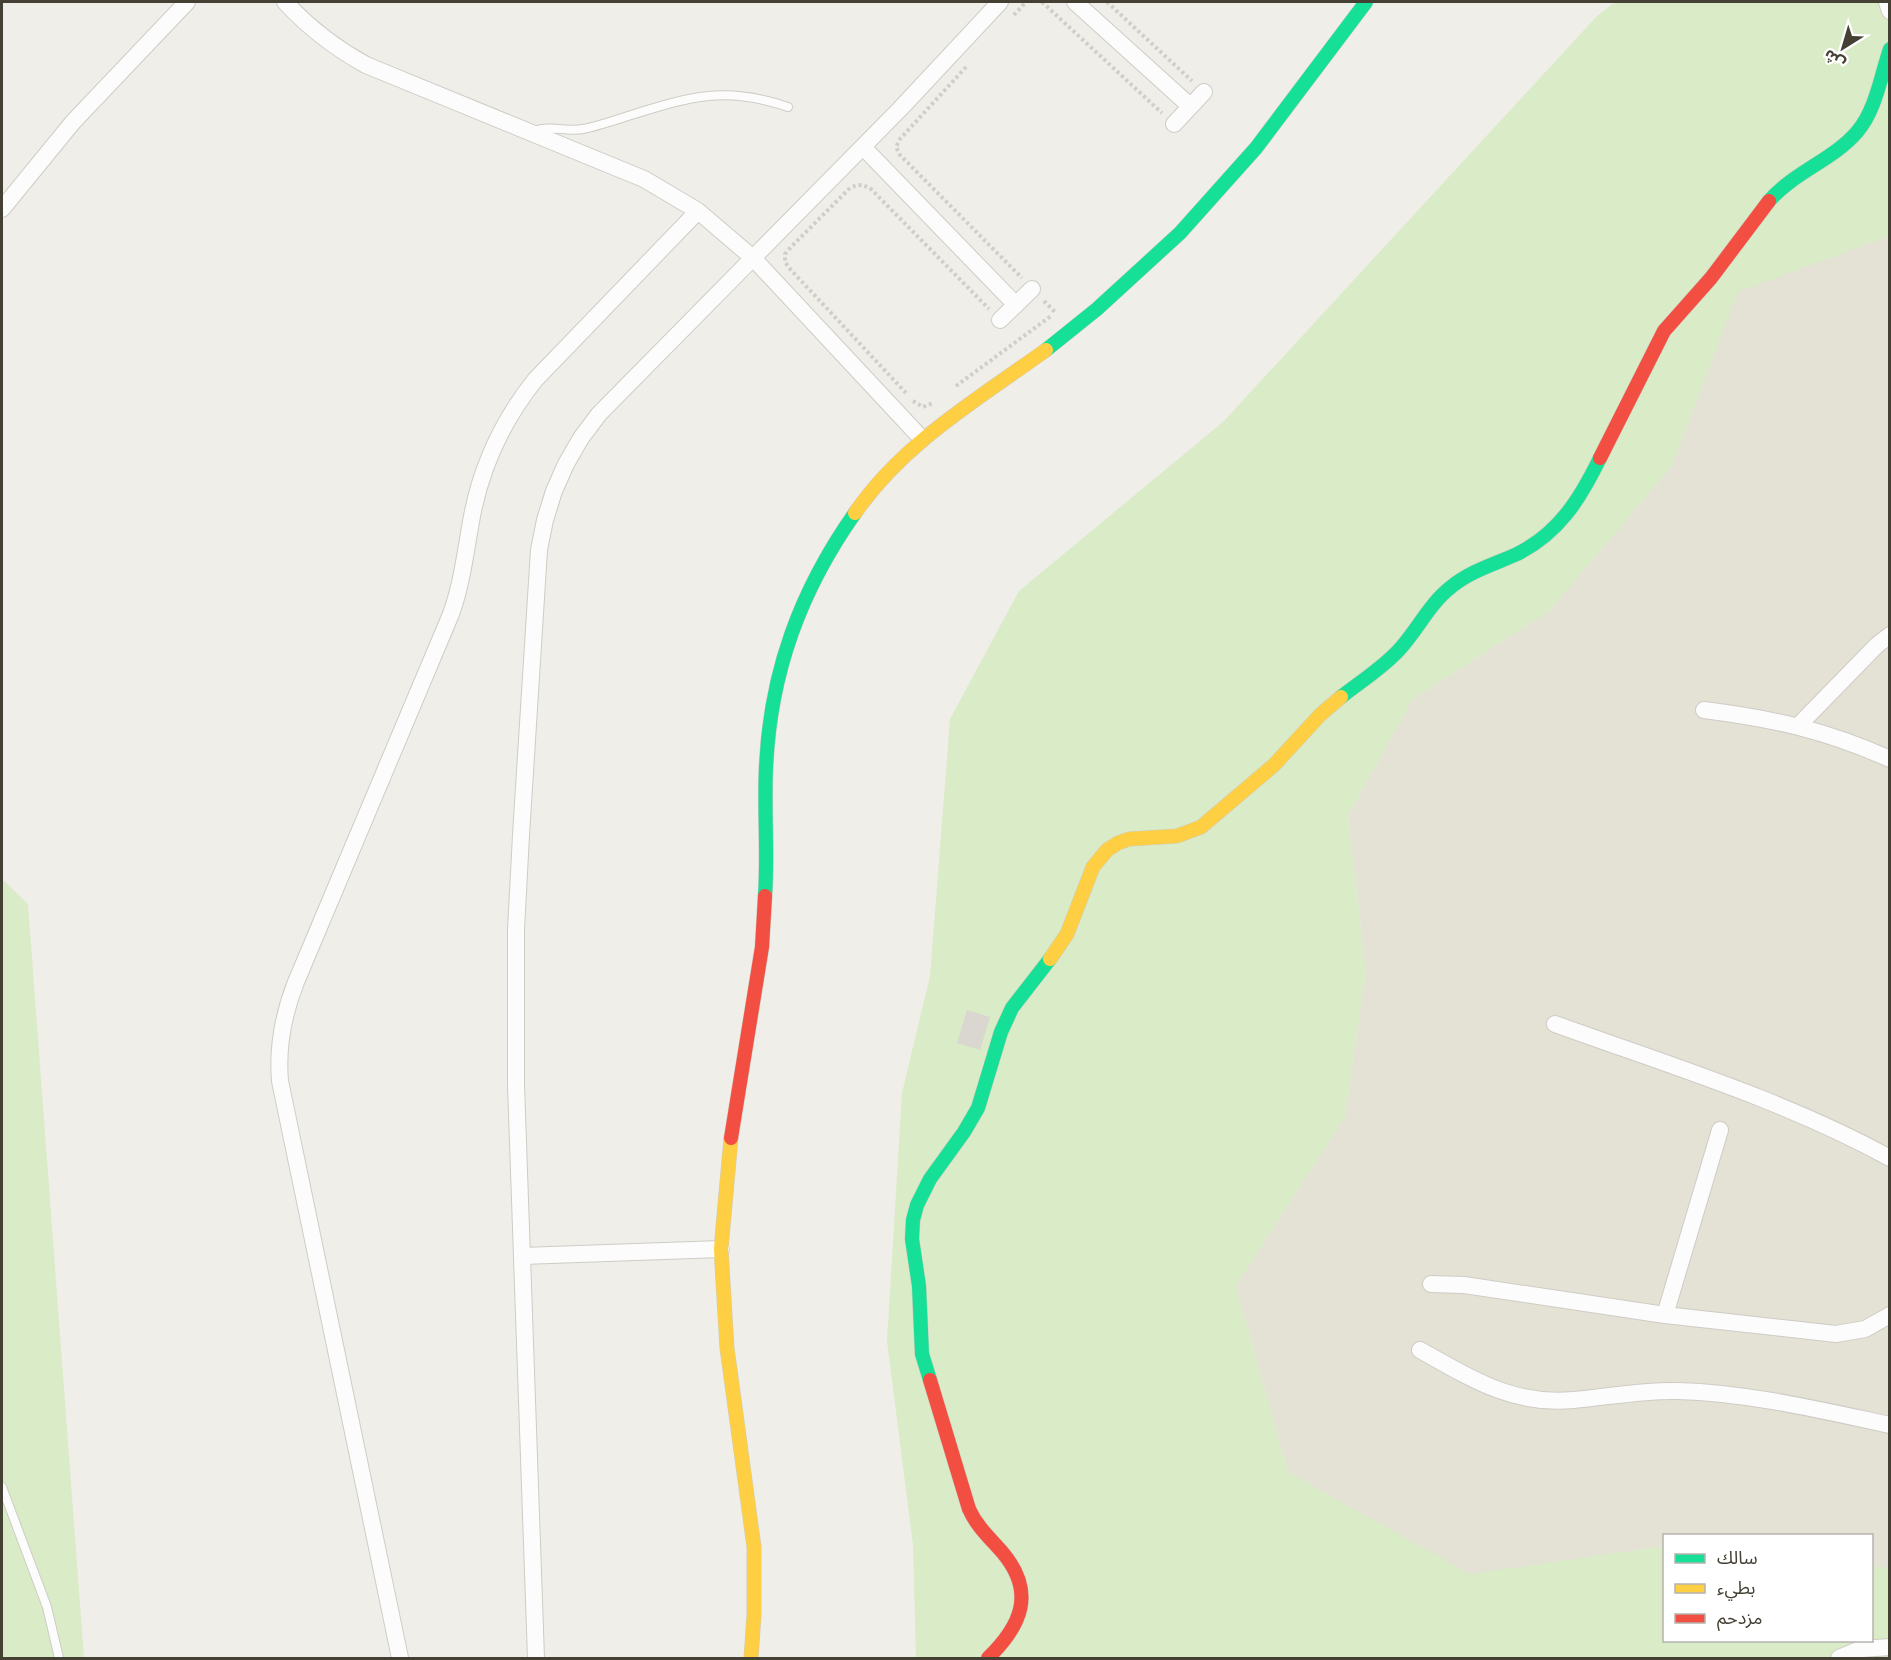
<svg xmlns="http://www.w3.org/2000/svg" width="1891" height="1660" font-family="Manrope,'Noto Sans Arabic',sans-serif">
	<rect width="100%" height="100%" fill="#f0eee8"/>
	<path fill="#e4e1d5" d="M1889 236V1569L1872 1566V1536H1664V1546L1470 1575 1288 1472 1236 1286 1345 1117 1366 972 1348 816 1412 700 1550 610 1672 466 1738 291Z"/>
	<path fill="#d9ebc7" d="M1615 2H1889V236L1738 292 1672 466 1550 610 1412 700 1348 816 1366 972 1345 1117 1236 1286 1288 1472 1470 1574 1664 1546V1640H1872V1566L1889 1569V1658H916L913 1545 887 1341 902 1093 930 976 950 719 1019 591 1223 422 1597 16Z
		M2 879 28 904 84 1658H2Z"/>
	<path fill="#d9d7d0" d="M967 1010 990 1017 980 1050 957 1043Z"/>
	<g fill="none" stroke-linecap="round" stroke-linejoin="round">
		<g stroke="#ceccc5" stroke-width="10">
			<path id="lane" d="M534 131C550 125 567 132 583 129 598 126 613 121 628 116 689 97 725 85 788 107
				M2 1487 47 1607 59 1658"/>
		</g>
		<g stroke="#ceccc5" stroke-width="18">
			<path id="street" d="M285 2C309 28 335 48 366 65L644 179 698 211 753 258 922 439
				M1075 2 1190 106
				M1887 2 1890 11
				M1174 124 1204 92
				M863 147 1016 305
				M2 209 73 122 187 2
				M1000 320 1032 289
				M1704 710C1774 719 1825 730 1890 759
				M1798 726 1877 645 1890 635
				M1555 1024C1668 1065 1784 1100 1890 1158
				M522 1256 721 1249
				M1431 1284 1464 1285 1665 1315 1836 1334 1865 1329 1890 1315
				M1665 1315 1720 1130
				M1420 1350C1470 1378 1513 1406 1573 1400 1608 1397 1642 1390 1678 1391 1749 1393 1820 1410 1890 1425
				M400 1658 280 1081C277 1046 283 1015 296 982L451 614C463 581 466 546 473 511 483 463 504 419 535 380L698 211
				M536 1658 516 1085V930L521 835 539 550 545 520 554 491 566 464 581 438 599 414 900 109 1000 2
				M1839 1658 1861 1649 1890 1647"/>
		</g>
		<g stroke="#cfccbf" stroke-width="15">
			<path id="fast" d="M1769 201C1794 172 1833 160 1857 132 1876 110 1881 75 1890 49
				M1046 350 1097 309 1180 233 1256 148 1366 2
				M1341 697C1360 682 1381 669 1398 651 1417 631 1429 604 1451 587 1470 571 1495 564 1517 554 1559 533 1580 499 1600 458
				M765 896C768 854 764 811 766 768 770 673 800 591 855 513
				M930 1380 922 1354 919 1286 912 1239 913 1220 917 1205 930 1179 964 1132 978 1108 1001 1032 1012 1008 1050 959"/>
		</g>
		<g stroke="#cfccbf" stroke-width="15">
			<path id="slow" d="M855 513C903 443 978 399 1046 350
				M1050 959 1067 934 1093 867 1107 850 1118 843 1129 839 1177 836 1201 827 1274 765 1320 715 1341 697
				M731 1138 721 1249 727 1348 754 1547V1615L751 1658"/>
		</g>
		<g stroke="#cfccbf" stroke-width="15">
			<path id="jam" d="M1600 458 1664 331 1711 278 1769 201
				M731 1138 762 947 765 896
				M930 1380 969 1509C977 1527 991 1539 1003 1553 1036 1593 1021 1626 988 1658"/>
		</g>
		<path stroke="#d1cec9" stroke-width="4" stroke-dasharray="3 3" stroke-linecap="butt" d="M1042 2 1162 113
			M1107 2 1192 81
			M1014 15 1026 2
			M966 67 900 139 896 147 900 155 1022 278
			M1044 301 1056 313
			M956 386 1051 316
			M906 393 790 269 785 262V254L791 247 850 188C858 184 863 184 871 189L989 309
			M913 401 923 407 933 403"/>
		<use href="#lane" stroke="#fdfcfc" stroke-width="8"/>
		<use href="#street" stroke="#fdfcfc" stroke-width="16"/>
		<use href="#fast" stroke="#16e098" stroke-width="14"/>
		<use href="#slow" stroke="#ffcf43" stroke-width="14"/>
		<use href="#jam" stroke="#f24e42" stroke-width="14"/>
	</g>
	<rect width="1891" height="1660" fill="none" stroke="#454034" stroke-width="6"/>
	<rect x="1663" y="1534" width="210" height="108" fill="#ffffff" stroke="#b5b3ae" stroke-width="1.5"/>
	<rect x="1675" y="1554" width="30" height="9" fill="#16e098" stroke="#b5b3ae" stroke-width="1.5"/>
	<text x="1717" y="1564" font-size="18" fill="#454034">سالك</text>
	<rect x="1675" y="1584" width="30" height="9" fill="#ffcf43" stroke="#b5b3ae" stroke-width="1.5"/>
	<text x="1717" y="1594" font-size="18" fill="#454034">بطيء</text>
	<rect x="1675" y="1614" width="30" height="9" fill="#f24e42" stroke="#b5b3ae" stroke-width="1.5"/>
	<text x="1717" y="1624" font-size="18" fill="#454034">مزدحم</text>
	<g transform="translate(1843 48) rotate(217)" stroke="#ffffff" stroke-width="4.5" paint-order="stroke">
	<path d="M0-4.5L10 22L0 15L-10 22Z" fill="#454034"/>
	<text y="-9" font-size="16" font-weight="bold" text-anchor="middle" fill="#454034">ش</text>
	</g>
</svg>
